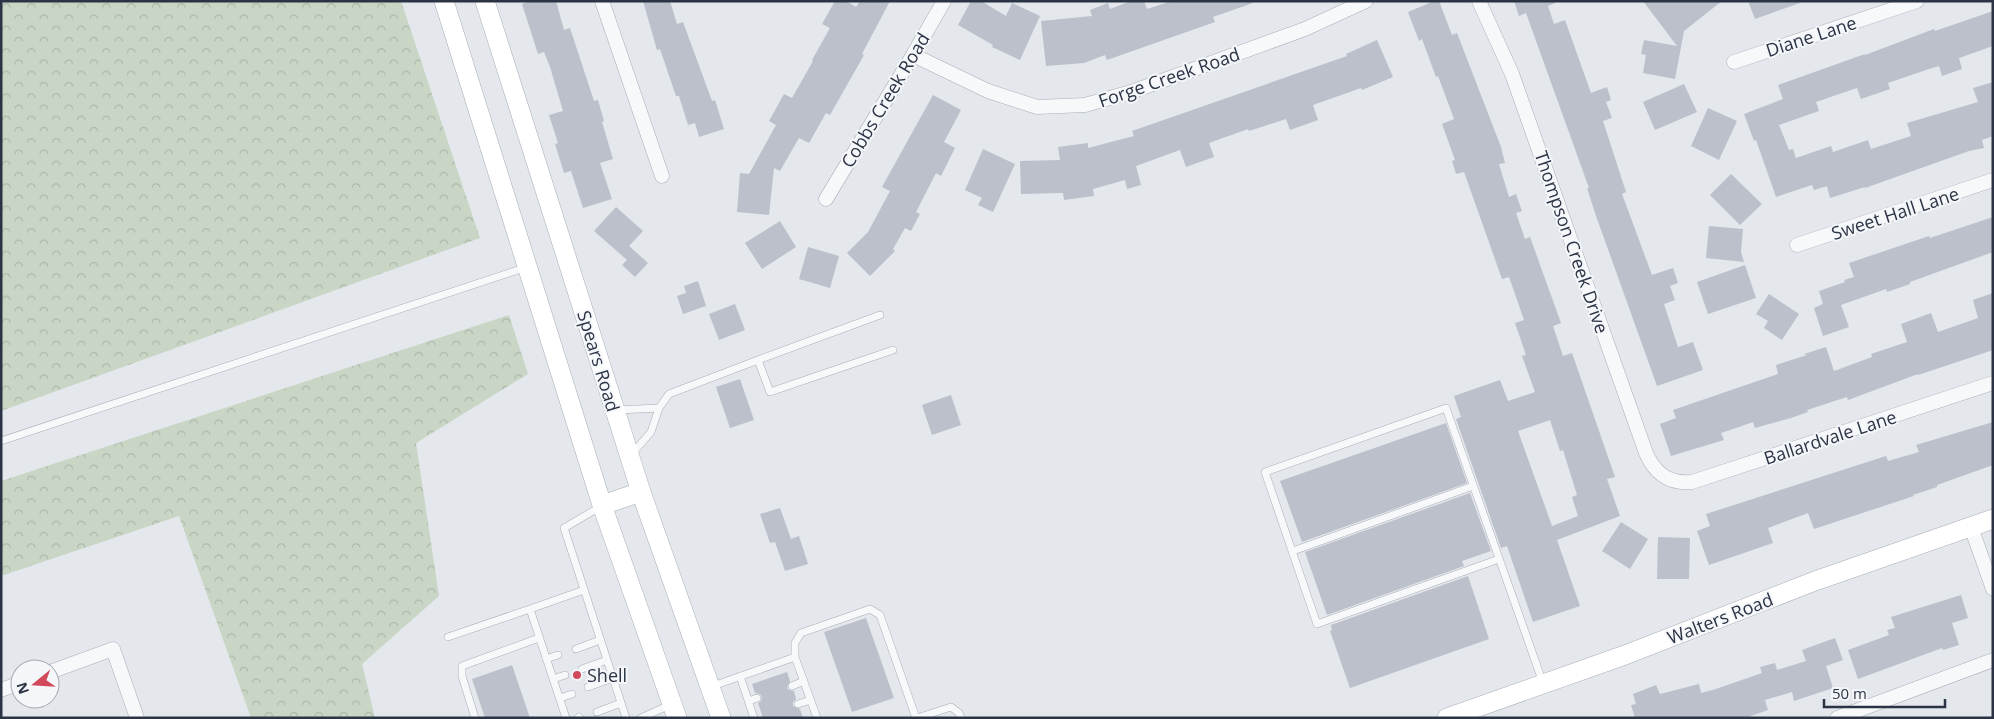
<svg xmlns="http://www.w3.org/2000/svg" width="1994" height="719" font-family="'Open Sans',sans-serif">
	<defs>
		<pattern id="forest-crowns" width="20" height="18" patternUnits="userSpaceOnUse" patternTransform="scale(1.25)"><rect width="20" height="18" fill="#c9d6c5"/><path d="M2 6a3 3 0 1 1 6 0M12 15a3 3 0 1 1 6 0" fill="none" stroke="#adb8ab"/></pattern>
	</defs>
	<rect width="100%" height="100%" fill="#e4e7ec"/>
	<path fill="url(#forest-crowns)" d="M1 1H401L480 238 1 411Z
		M509 315 528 374 416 443 439 596 362 664 375 718H251L179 516 1 576V481Z"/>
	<path fill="#bbc0ca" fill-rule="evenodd" d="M530 1H556L564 30 570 28 594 101 598 100 604 121 602 122 613 159 600 163 612 199 583 208 571 171 564 173 555 144 558 143 549 115 563 111 550 67 544 52 538 54 522 4Z
		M643 1H670L677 24 683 22 712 101 715 100 724 129 699 137 695 123 688 125 679 96H676L660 49 657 50Z
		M835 1H846L856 7 860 1H890L862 54 864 55 830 115 826 113 809 143 799 138 780 171 774 168 769 215 737 212 740 173 749 174 776 125 769 121 784 94 792 98 813 61 812 60 830 28 822 24Z
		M971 1H981L1006 16 1012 3 1040 16 1020 60 992 47 993 45 958 25Z
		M1131 1H1144L1147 9 1172 1H1252L1253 3 1213 17 1215 22 1107 60 1105 55 1084 63 1046 66 1041 21 1092 16 1090 10 1108 3 1110 9Z
		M1434 1H1439L1452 35 1457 33 1501 147 1505 163 1499 164 1509 197 1516 194 1522 211 1516 213 1525 239 1530 237 1561 323 1553 326 1563 356 1572 353 1615 477 1607 479 1620 516 1557 540 1580 606 1533 622 1507 546 1501 548 1456 419 1461 417 1454 396 1500 380 1508 401 1535 392 1522 356 1526 355 1515 323 1524 320 1509 277 1502 279 1464 172 1456 174 1452 161 1455 160 1442 124 1454 119 1438 76 1436 77 1422 39 1419 41 1408 12ZM1550 420 1560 451 1563 450 1577 495 1572 497 1578 516 1552 526 1518 431Z
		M1514 1H1555V3L1548 6 1554 24 1565 20 1591 93 1607 87 1611 100 1606 102 1612 118 1603 121 1626 192 1622 194 1652 275 1673 268 1678 283 1670 286 1675 300 1664 304 1678 347 1693 342 1703 370 1657 386 1595 213 1587 188H1589L1526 13 1519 16Z
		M1643 1H1722L1684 31 1675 79 1643 73 1646 55 1641 54 1644 40 1677 46Z
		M1748 1H1800V3L1755 19Z
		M1993 11V46L1959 58 1962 69 1942 76 1939 66 1929 69 1888 83 1890 89 1861 99 1857 88 1816 102 1819 111 1779 125 1789 150 1793 149 1796 158 1831 146 1833 152 1868 140 1871 149 1911 136 1907 123 1978 102 1973 88 1993 82V136L1982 140 1984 148 1969 151 1865 188V187L1830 198 1827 186 1814 190 1812 185 1776 197 1756 140 1754 141 1744 114 1783 99 1778 85 1865 54V55L1934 29 1935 31Z
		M1377 40 1393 77 1362 90 1361 88 1313 105 1318 120 1290 130 1286 119 1249 131 1248 129 1209 143 1214 157 1186 167 1180 150 1136 166 1141 185 1127 189 1125 180 1093 189 1094 196 1064 200 1063 193 1021 194 1020 161 1060 160 1058 147 1088 143V148L1134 136 1132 131 1347 56 1346 54Z
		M1684 84 1697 112 1655 130 1643 102Z
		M933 95 961 110 944 142 955 148 941 176 936 173 916 212 920 214 911 231 905 228 893 249 895 251 870 276 847 253 868 232 890 191 882 187Z
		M1708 108 1737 121 1719 160 1691 146Z
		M983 149 1015 164 993 212 978 205 982 198 965 190Z
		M1731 174 1762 204 1740 225 1710 195Z
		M616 207 643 231 629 246 648 263 635 277 622 265 627 260 594 231Z
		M1993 217V252L1910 282V284L1887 292 1886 289 1841 305 1849 327 1823 336 1814 308 1823 304 1819 291 1845 282 1844 280 1854 277 1849 263 1929 236 1930 238Z
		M780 221 796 247 762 269 745 243Z
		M1709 226 1743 229 1741 252 1744 262 1706 258Z
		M808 247 839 256 830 288 799 279Z
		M1745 265 1756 298 1708 314 1697 282Z
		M698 281 706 306 683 314 677 296 686 293 684 286Z
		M1993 293V350L1918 375V374L1848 400 1847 397 1807 410 1808 412 1791 418 1755 428 1753 422 1736 428 1721 433 1724 440 1671 456 1660 424 1676 418 1673 410 1778 374 1776 365 1807 355 1804 354 1826 347 1834 371 1872 357 1871 354 1907 342 1901 324 1931 313 1938 332 1978 318 1973 300Z
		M1769 294 1799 314 1782 340 1764 328 1768 321 1756 314Z
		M735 304 745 330 719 340 709 314Z
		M740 379 754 420 730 428 716 387Z
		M951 395 961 425 932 435 922 405Z
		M1993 422V465L1937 485V487L1913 495 1914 496 1814 529 1808 513 1768 528 1773 543 1709 565 1697 531 1710 526 1706 514 1886 456 1888 461 1919 452 1916 445Z
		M1446 423 1467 483 1302 542 1280 481Z
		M1470 493 1491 551 1462 561 1464 566 1327 615 1305 552Z
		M780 508 791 539 799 536 808 564 785 571 775 542 770 543 760 514Z
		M1621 522 1648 539 1630 569 1602 551Z
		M1658 537 1690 538 1689 579H1657Z
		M1468 576 1489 639 1350 688 1330 631 1332 630 1331 625Z
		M1961 595 1968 618 1952 623 1959 645 1943 650 1942 648 1858 679 1848 650 1889 635 1887 630 1895 628 1891 617Z
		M866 618 894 698 852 712 824 632Z
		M1835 638 1843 660 1826 666 1833 688 1794 701 1792 692 1765 700 1768 710 1745 718H1635L1631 705 1636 704 1633 694 1656 685 1660 694 1699 684 1701 693 1716 689 1762 673 1760 667 1775 663 1777 670 1806 661 1802 650Z
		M512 665 530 718H485L472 679Z
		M787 672 790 681 787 688 789 690 794 691 796 699 793 702V706L800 709 803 718H763L758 703 761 701 762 697 760 694 755 693 752 684Z"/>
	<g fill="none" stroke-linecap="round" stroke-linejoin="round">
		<g stroke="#a9aeb7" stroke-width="8">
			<path id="lane" d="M758 360 770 392 893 350
				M617 410 659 408
				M1 441 527 267
				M632 454 651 432 659 408 669 394 758 360 880 315
				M600 507 564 528 626 718
				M1293 551 1473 486
				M1499 559 1317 624 1265 472 1446 408 1543 683
				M448 637 530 609
				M576 649 600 640
				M546 659 558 655
				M582 669 607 660
				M740 676 754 718
				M553 679 565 675
				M792 686 804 681
				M588 687 613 678
				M710 687 795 657
				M560 698 572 694
				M749 701 757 698
				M798 704 811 700
				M597 712 621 703
				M475 718 462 676V666L539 638
				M566 718 530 609 584 590
				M578 718 579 717
				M641 718 672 704
				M817 718 795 657V643L801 633 870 609 880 615 916 718
				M917 718 951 707 959 713 961 718"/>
		</g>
		<g stroke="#a9aeb7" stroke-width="15">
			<path id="street" d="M602 1 662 176
				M1479 1 1512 74 1646 453C1655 474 1669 484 1692 482L1993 383
				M913 55 988 91 1037 107 1085 105 1131 92 1305 29 1366 1
				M1734 62 1917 1
				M826 199 913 55 944 1
				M1797 245 1993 180
				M1971 527 1993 589
				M50 672 113 649 137 718
				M1 690 20 683
				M1837 718 1993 660"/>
		</g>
		<g stroke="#a9aeb7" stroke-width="20">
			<path id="secondary" d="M444 1 602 505 677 718
				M485 1 641 492 721 718
				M602 505 641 492
				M1447 718 1625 655 1815 581 1993 519"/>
		</g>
		<use href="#lane" stroke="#f7f8fa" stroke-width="7"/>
		<use href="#street" stroke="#f7f8fa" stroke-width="14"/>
		<use href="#secondary" stroke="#fff" stroke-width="19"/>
	</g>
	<circle fill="#d1495b" stroke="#f4f6f9" stroke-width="2" cx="577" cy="675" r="5"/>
	<g text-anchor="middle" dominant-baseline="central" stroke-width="4" stroke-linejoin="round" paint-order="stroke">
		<g font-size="18" fill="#2b3445" stroke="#f4f6f9">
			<text transform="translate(1811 36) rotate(-18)">Diane Lane</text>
			<text transform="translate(1169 77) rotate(-19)">Forge Creek Road</text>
			<text transform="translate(885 100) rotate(-59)">Cobbs Creek Road</text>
			<text transform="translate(1895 213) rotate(-18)">Sweet Hall Lane</text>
			<text transform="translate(1572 242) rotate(71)">Thompson Creek Drive</text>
			<text transform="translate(599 361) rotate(73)">Spears Road</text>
			<text transform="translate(1830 437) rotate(-18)">Ballardvale Lane</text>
			<text transform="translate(1720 618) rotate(-21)">Walters Road</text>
		</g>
		<g font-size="18" fill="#2b3445" stroke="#f4f6f9" text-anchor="start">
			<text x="587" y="675">Shell</text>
		</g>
	</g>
	<rect width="1994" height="719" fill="none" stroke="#2b3445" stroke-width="5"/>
	<g transform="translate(35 684) rotate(252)"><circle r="24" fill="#f4f6f9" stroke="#a4a8b1"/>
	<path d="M0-4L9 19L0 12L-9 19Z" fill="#d1495b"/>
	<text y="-8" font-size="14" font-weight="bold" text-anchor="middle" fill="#2b3445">N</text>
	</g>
	<path d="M1824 699v8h121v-8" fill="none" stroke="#2b3445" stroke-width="2.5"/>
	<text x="1832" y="699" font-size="15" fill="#2b3445" stroke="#f4f6f9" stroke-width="4" paint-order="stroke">50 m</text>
</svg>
